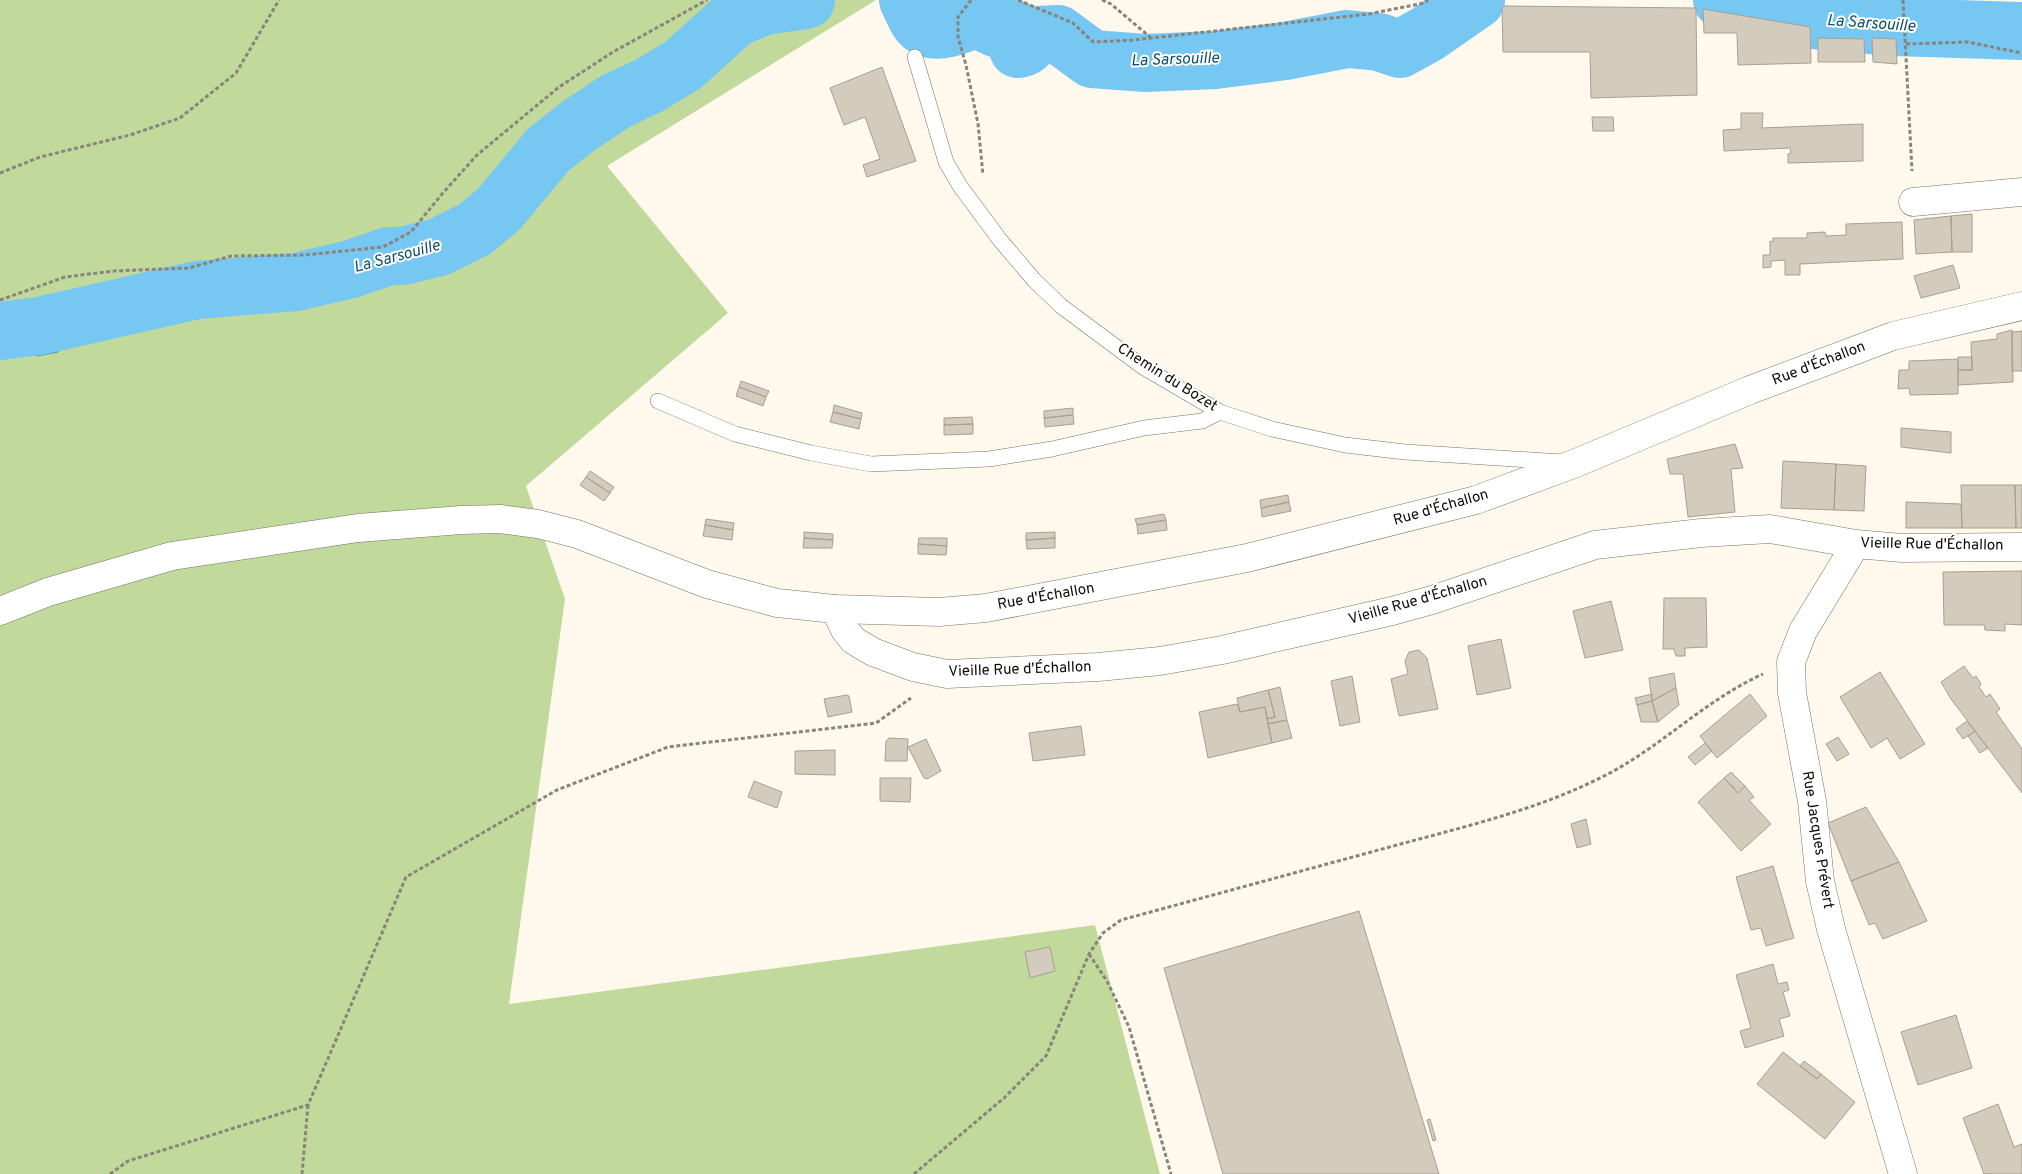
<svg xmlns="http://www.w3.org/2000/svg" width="2022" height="1174" font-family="Overpass,sans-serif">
	<rect width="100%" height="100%" fill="#fff9ed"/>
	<path fill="#c1d99b" d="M0 0H876L607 166 728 313 526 486 565 599 509 1004 1095 925 1160 1174H0Z"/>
	<path fill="#76c7f2" stroke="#578fac" d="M34 306 55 309 62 338 58 352 37 356 19 343 13 356 0 357V310Z"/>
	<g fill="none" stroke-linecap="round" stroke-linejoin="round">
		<path stroke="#76c7f2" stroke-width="58" d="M908 0C912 7 916 20 922 25 935 36 962 25 975 18L998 29H1014L1018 49 1025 47 1038 35 1058 34 1092 59 1146 63 1215 60 1285 51 1347 39 1379 42 1400 49 1427 34 1476 0
			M1722 0 1814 20 1894 27 2022 31
			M0 331 39 326 197 290 296 282 351 269 389 256H402L439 247 475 229 499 209 548 150 577 127 616 101 648 86 683 65 735 18 764 6 806 0"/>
	</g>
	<path fill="#d3ccbd" stroke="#a69f92" d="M1502 6 1696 8 1697 95 1591 98 1590 52H1503Z
		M1703 9 1810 27 1811 63 1738 65 1737 33H1704Z
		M1818 38 1864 39 1865 62H1818Z
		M1872 38 1896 39 1897 64 1873 62Z
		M882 67 916 161 867 177 863 165 880 159 865 117 844 125 830 88Z
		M1741 113H1763L1762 128 1863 124V161L1788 163V154L1791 153 1790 148 1724 151 1723 130 1741 129Z
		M1592 117H1613L1614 131H1593Z
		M1972 214V252H1952L1951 216Z
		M1951 216 1952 252 1916 254 1914 220Z
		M1902 222 1903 259 1800 264V275H1785V260L1771 261V267L1763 268V255H1770V241L1773 242V238H1807V233L1825 232 1826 236 1846 235V224Z
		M1953 265 1960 288 1921 298 1914 276Z
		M2012 330 2013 382 1958 385V370H1972L1971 342 1997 339V334Z
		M2022 331V371H2012V332Z
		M1958 357H1972V370H1958Z
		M1958 359V394L1910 395 1909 388 1898 389 1899 370H1909V361Z
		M741 381 769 391 766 397 739 387Z
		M739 387 766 397 763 406 736 396Z
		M834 405 862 413 861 419 833 412Z
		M1073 408V415L1044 418V411Z
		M833 412 861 419 859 429 830 422Z
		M1073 415 1074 424 1045 427 1044 418Z
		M972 417 973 424 944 425V418Z
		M973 424V434L944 435V425Z
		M1901 428 1951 432V453L1901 447Z
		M1735 444 1743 468 1731 469 1735 512 1688 517 1683 474H1670L1667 459Z
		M1783 461 1836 464 1834 510 1781 508Z
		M1836 464 1866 466 1864 511 1834 510Z
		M590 471 614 487 610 493 586 477Z
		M586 477 610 493 604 501 580 485Z
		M1961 485H2015L2016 528H1962Z
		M2015 485H2022V528H2016Z
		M1288 495 1289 502 1261 508 1260 500Z
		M1289 502 1291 511 1262 517 1261 508Z
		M1906 502 1961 504 1962 528H1906Z
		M1164 514 1166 520 1137 525 1135 519Z
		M706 519 734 523 733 530 705 525Z
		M1166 520 1167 530 1138 534 1137 525Z
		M705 525 733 530 732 540 703 536Z
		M804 532 833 534V540L804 538Z
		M1055 532V538L1026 540V533Z
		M804 538 833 540 832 548H803Z
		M919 538H947V546L918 544Z
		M1055 538V548L1027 549 1026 540Z
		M918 544 947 546 946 555 918 554Z
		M2022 571V625L2005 624V631L1985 630 1984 625H1944L1943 572Z
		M1664 598H1706L1707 647 1685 648V656H1676L1674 649H1663Z
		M1611 601 1623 650 1585 658 1573 611Z
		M1501 639 1511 688 1477 695 1468 646Z
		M1419 650 1427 658 1438 709 1399 716 1391 679 1408 674 1405 661 1409 652Z
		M1964 666 1973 678 1976 676 1981 684 1979 687 1986 697 1990 694 2000 709 1996 712 2022 749V793L1951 699 1941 682Z
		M1880 672 1925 744 1900 759 1887 738 1871 748 1840 697Z
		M1674 673 1676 688 1652 701 1649 678Z
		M1352 676 1360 722 1340 726 1331 681Z
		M1280 687 1287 720 1268 724 1267 719 1275 717 1268 690Z
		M1676 688 1679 705 1658 722 1652 701Z
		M1268 690 1275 717 1267 719 1265 707 1240 712 1237 698Z
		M1652 694V701L1637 705 1635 698Z
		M1750 694 1767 716 1717 758 1700 736Z
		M847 695 849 696 852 712 828 717 824 699Z
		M1652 701 1658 722H1641L1637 705Z
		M1237 704 1240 712 1265 707 1272 743 1208 758 1199 712Z
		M1287 720 1292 738 1272 743 1268 724Z
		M1967 721 1975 731 1963 739 1956 729Z
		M1081 726 1085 755 1033 761 1029 733Z
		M1975 731 1988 748 1980 753 1968 736Z
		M1838 737 1849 754 1837 761 1826 744Z
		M889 738 908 739 907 761H885L886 741Z
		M926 739 941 771 927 779 924 778 908 747Z
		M1705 743 1712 751 1695 765 1688 757Z
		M835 750V775L795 774V751Z
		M1731 772 1745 786 1738 793 1724 778Z
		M880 778H911L910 802 880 801Z
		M1724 778 1738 793 1745 786 1754 797 1749 800 1771 824 1741 851 1698 802Z
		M754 781 782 792 777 808 748 797Z
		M1866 807 1899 862 1851 881 1828 823Z
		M1586 819 1591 844 1577 848 1571 824Z
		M1899 862 1927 921 1883 939 1875 923 1869 925 1851 881Z
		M1773 866 1794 938 1766 946 1761 928 1751 930 1736 877Z
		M1359 911 1439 1174H1223L1164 968Z
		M1050 947 1055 971 1030 978 1025 952Z
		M1773 964 1778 984 1787 982 1789 990 1783 992 1790 1016 1779 1019 1784 1036 1745 1048 1740 1031 1751 1028 1736 975Z
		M1956 1015 1972 1068 1918 1085 1901 1032Z
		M1783 1052 1817 1079 1821 1074 1855 1102 1825 1139 1757 1084Z
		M1804 1061 1821 1074 1817 1079 1800 1066Z
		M1998 1104 2014 1147 2022 1144V1174H1984L1963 1118Z
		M1430 1119 1436 1140 1433 1141 1427 1120Z"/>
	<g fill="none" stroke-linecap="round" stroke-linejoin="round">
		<g stroke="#797366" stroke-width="16">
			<path id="service" d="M915 57 946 162 960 186 1000 240 1034 280 1061 306 1143 367 1220 412 1272 429 1345 445 1405 452 1562 462
				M658 401 735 434 811 453 871 464 989 459 1052 449 1144 428 1202 421 1220 412"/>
		</g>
		<g stroke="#797366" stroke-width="29">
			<path id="minor" d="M1913 202 2022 192
				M1856 544 1803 631 1791 662 1792 693 1812 801 1820 881 1831 929 1903 1174
				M835 609 845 630 853 640 873 652 913 667 947 674 1098 667 1160 661 1222 650 1392 611 1432 600 1595 545 1701 533 1770 529 1856 544 1902 548 2022 547"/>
		</g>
		<g stroke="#797366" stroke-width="29">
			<path id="secondary" d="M0 611 48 592 172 556 358 528 461 520 500 519 538 524 577 534 707 584 777 603 835 609 939 612 986 608 1247 558 1476 500 1576 463 1750 390 1893 336 2022 306"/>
		</g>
		<path stroke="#88847b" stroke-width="3" stroke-dasharray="4 2.5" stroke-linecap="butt" d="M971 0 958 17V37L966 65 978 124 983 175
			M1018 0 1073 23 1093 42 1133 40 1369 14 1424 3 1428 0
			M1102 0 1111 4 1150 37
			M1903 0 1912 171
			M1906 44 1967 42 2022 53
			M0 173 40 157 130 135 180 118 236 73 279 0
			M0 300 65 277 114 271 189 268 231 256 305 255 383 247 411 232 442 194 477 155 559 87 613 52 707 0
			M1089 954 1107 981 1129 1027 1171 1174
			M110 1174 128 1161 308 1105 406 877 557 790 668 747 876 723 911 698
			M302 1174 308 1105
			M914 1174 1004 1098 1046 1056 1089 954 1103 933 1121 920C1213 895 1305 870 1397 845 1467 826 1540 809 1604 776 1660 748 1705 700 1763 674"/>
		<use href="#service" stroke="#fff" stroke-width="15"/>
		<use href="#minor" stroke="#fff" stroke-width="28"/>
		<use href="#secondary" stroke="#fff" stroke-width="28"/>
	</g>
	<g text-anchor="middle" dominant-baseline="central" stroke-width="4" stroke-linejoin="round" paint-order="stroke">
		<g font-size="15" fill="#0e0b07" stroke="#fff">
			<text transform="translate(1819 364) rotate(-21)">Rue d'Échallon</text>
			<text transform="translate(1167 378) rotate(32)">Chemin du Bozet</text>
			<text transform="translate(1441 508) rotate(-16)">Rue d'Échallon</text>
			<text transform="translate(1932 545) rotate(1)">Vieille Rue d'Échallon</text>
			<text transform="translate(1046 597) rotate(-10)">Rue d'Échallon</text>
			<text transform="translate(1418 601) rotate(-16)">Vieille Rue d'Échallon</text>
			<text transform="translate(1020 670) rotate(-2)">Vieille Rue d'Échallon</text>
			<text transform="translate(1817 840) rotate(81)">Rue Jacques Prévert</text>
		</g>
		<g font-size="16" font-style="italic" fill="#0c4f6c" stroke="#fff">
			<text transform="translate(1871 24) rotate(4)">La Sarsouille</text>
			<text transform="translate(1175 60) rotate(-2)">La Sarsouille</text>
			<text transform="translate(397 257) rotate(-15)">La Sarsouille</text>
		</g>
	</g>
</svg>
